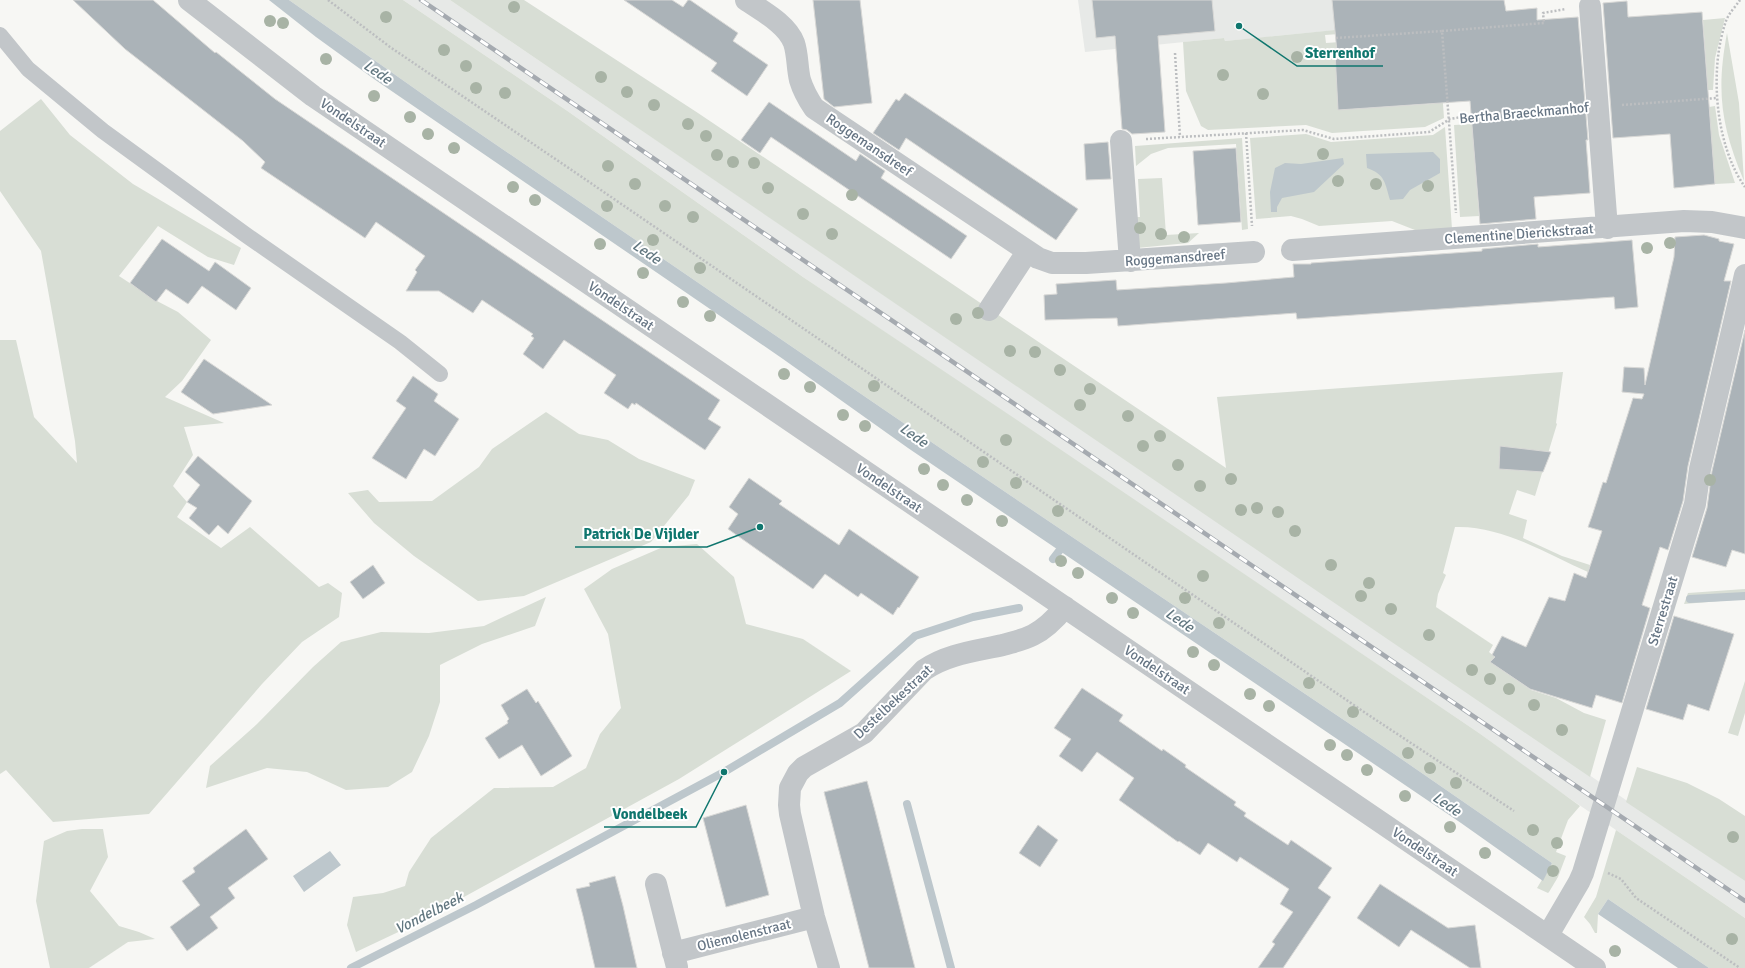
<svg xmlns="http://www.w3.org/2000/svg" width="1745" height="968" font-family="Signika,sans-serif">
	<rect width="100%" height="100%" fill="#f7f7f4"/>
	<path fill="#e7e9e7" d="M403 0H450L1745 881V918L1547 783 1479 733 803 277 566 110Z
		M1078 0H1465L1460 18 1225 41 1224 38 1085 52Z"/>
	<path fill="#d8ded5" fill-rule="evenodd" d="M289 0H403L566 110 803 277 1017 420 1479 733 1580 806 1568 820 1556 852 1566 856 1558 877 1549 892 1548 893 1537 888 1552 863 1387 749 946 452 438 105Z
		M450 0H524L698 113 1226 468 1217 397 1563 372 1556 423 1557 424 1535 496 1517 490 1509 514 1527 520 1523 538 1562 556 1590 565 1588 572C1547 554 1501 525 1455 527L1443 573 1446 575 1438 594 1436 607 1493 645 1489 652 1495 657 1490 662 1531 690 1556 698 1584 713 1606 720 1590 777Z
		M1725 18 1715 58 1713 90H1708L1703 20Z
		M1459 22H1505L1325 35 1326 43 1438 35 1444 118 1425 127 1332 133 1306 125 1208 130 1201 126 1186 91 1183 42 1224 38 1225 41 1335 30ZM1427 47 1430 104 1338 110 1335 52Z
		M1727 33 1739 103 1744 181C1721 126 1716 92 1727 33Z
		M41 99 70 135 133 184 241 248 234 265 208 257 158 226 119 276 157 301 178 312 211 340 182 381 165 397 224 423 184 427 193 455 173 486 187 502 177 517 221 548 250 527 319 587 328 583 342 593 339 617 302 642 262 684 149 814 53 822 6 770 0 774V340H16L34 417 77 463 75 441 41 251 0 191V131Z
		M1715 106 1719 135 1735 183 1715 184 1709 107Z
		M1472 124 1479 216 1460 217 1454 125Z
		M1445 127 1452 229 1420 232 1392 221 1319 226 1302 219 1291 216 1256 219 1250 138 1306 134 1331 142 1433 135Z
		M1242 138 1248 229 1242 230 1236 144 1168 148 1151 154 1136 166 1135 146Z
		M1162 178 1166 235 1199 233 1188 243 1137 248 1136 217H1140L1138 179Z
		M546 412 579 434 608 440 639 459 695 480 689 495 651 542 524 596 478 601 414 556 374 523 348 493 368 490 379 502 432 501 479 467 492 449Z
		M697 544 734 577 746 624 803 639 851 671 679 779 411 926 356 952 347 925 353 897 383 893 405 886 409 872 431 838 494 788 553 787 586 768 600 734 621 708 608 634 584 589 612 569 663 547Z
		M1745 589V599L1684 604 1688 593Z
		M546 597 535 626 482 644 440 665V702L429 736 412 772 388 787 346 790 307 772 267 768 206 788 210 766 257 724 313 667 341 642 381 632 429 633 484 626Z
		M1745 681V713L1738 736 1728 733Z
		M1637 767 1687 783 1719 799 1745 816V881L1626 802Z
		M82 829H103L108 857 90 891 119 926 139 932 155 939 128 942 89 968H50L36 901 44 841 67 831Z
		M1616 830 1745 918V968H1709L1608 899 1598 914 1597 933H1595L1590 924 1584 917 1596 897Z"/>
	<path fill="#bdc7cc" d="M269 0H289L438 105 946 452 1387 749 1552 863 1543 881 1461 823 908 448 783 359 374 79 316 37Z
		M1433 152 1440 159V173L1410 190 1403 199 1390 200C1385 183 1385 174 1367 168L1366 154Z
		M1343 158 1344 164 1314 192 1282 198 1277 207V212H1271L1270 192 1275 168 1285 163 1301 164Z
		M330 851 341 865 304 892 293 876Z
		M1608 899 1709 968H1678L1598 914Z"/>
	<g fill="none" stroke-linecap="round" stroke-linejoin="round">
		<path stroke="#bdc7cc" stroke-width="8" d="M1053 559 1066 542
			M1690 599 1745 596
			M907 804 951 968
			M351 968 476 905 724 772 840 703 915 636 973 617 1019 608"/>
	</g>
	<path fill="#abb3b8" stroke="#d8d8d6" d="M73 0H153L215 53 216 52 275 99 720 400 708 419 721 427 705 450 636 403 635 405 632 403 628 409 604 393 616 375 564 340 543 369 523 354 534 338 531 336 533 334 482 300 473 313 439 291H406L417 272 415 270 425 256 376 222 365 238 261 168 265 162 243 141 125 49Z
		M624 0H672L683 7 688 0H690L738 33 733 41 768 65 747 96 711 71 717 63Z
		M813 0H860L872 103 834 107 824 99Z
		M1092 0H1212L1215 31 1158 36 1165 132 1132 134 1127 130 1122 129 1115 36 1096 38Z
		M1332 0H1504L1506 11 1537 8V20L1578 17 1588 140H1586L1590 193 1534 197 1536 219 1480 224 1470 101 1338 110 1335 52H1337Z
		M1627 1 1628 17 1702 12 1715 184 1674 188 1670 134 1613 138 1603 3Z
		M905 93 1078 209 1056 240 906 138 899 150 873 133 896 99 899 101Z
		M769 102 856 161 860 154 885 171 881 178 967 236 951 259 771 137 760 153 741 140Z
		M1108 142 1111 179 1086 180 1084 144Z
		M1236 148 1241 222 1198 225 1193 151Z
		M1704 235 1719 239V241L1734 244 1724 281H1731L1688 466 1683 501 1668 550 1660 547 1642 605 1650 608 1622 703 1596 695 1592 708 1530 689 1490 662 1495 657 1492 655 1502 636 1526 647 1549 597 1565 601 1574 573 1586 578 1602 531 1588 527 1592 516 1603 482 1606 483 1633 398 1642 399 1644 394 1622 392 1624 367 1644 368 1645 385 1674 257 1675 237Z
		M162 239 209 271 215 262 251 288 236 310 202 286 188 304 166 289 156 302 130 283Z
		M1632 240 1638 307 1615 309 1614 297 1297 319 1296 313 1118 326 1117 318 1045 320 1044 295 1057 294 1056 284 1116 280 1117 290 1226 283 1294 277 1293 264H1311V263L1482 251V249L1538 244V247Z
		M1745 330V554L1732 550 1726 567 1692 557 1707 508 1712 471Z
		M204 359 272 405 213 414 181 392Z
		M413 376 438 394 434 401 459 419 435 456 424 449 406 479 372 458 406 408 396 401Z
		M1500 446 1551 452 1543 472 1499 469Z
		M198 456 252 501 228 534 218 525 209 535 189 518 197 508 187 502 200 485 185 472Z
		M749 478 782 501 779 504 839 545 849 529 919 577 899 608 898 607 893 615 861 593 858 597 825 574 813 589 728 529 738 514 729 507Z
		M373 565 385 583 363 599 350 582Z
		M1674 616 1734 634 1709 711 1688 704 1683 720 1646 709Z
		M1082 688 1123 715 1119 721 1162 751 1163 749 1186 765 1185 767 1236 802 1234 805 1246 813 1244 816 1288 845 1291 840 1332 868 1318 888 1331 897 1283 968H1258L1275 944 1272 942 1293 912 1280 904 1289 889 1240 857 1237 862 1208 843 1200 855 1179 841 1178 842 1119 800 1134 778 1097 752 1082 772 1059 756 1071 739 1054 728Z
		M527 689 536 703 538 701 572 756 541 776 522 745 499 759 485 738 508 723 507 721 509 719 501 705Z
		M867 781 875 811 915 968H869L824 792Z
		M746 805 769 895 726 907 703 818Z
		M1038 825 1058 840 1040 867 1019 853Z
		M246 829 268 859 228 888 235 898 210 917 218 928 187 951 170 927 200 905 182 881 195 872 193 868Z
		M615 876 623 906 637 968H595L583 916 576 889 590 886 589 883Z
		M1380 884 1448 928 1475 925 1481 968H1470L1411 930 1399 947 1357 918Z"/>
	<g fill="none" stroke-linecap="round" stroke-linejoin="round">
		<path stroke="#bcbec0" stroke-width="2.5" stroke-dasharray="2 2" stroke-linecap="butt" d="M328 0 390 47 576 173 1367 714 1514 811
			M1740 0C1736 6 1729 13 1726 21 1709 69 1715 145 1745 187
			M1442 31 1544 23 1543 13 1566 9
			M1336 38 1442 31 1456 213
			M1175 53 1180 137
			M1622 105 1717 98
			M1246 133 1252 226
			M1146 139 1303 130 1334 139 1429 132 1450 119 1473 115 1573 108
			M1608 873 1621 879 1636 898 1740 968"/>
		<path stroke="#c2c6c9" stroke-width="16" d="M0 35 28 69 103 131 246 235 400 342 440 374"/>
		<path stroke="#c2c6c9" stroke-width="22" d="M189 0 313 96 1595 968
			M746 0C762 11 787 24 794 43 798 55 797 68 800 80 803 90 808 99 814 108L1038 258 1052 263H1086L1254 252
			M1590 6 1607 228
			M1121 141 1130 261
			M1292 250 1684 221 1712 222 1745 228
			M989 310 1027 252
			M656 884 677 967
			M1548 935 1579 882 1583 873 1695 504 1700 469 1745 275
			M673 953 814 917
			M829 968 814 917 790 814 789 805 790 788 798 773 804 767 864 733 924 670C947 654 976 651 1003 645 1013 642 1023 640 1033 635 1045 629 1056 618 1065 607"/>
		<g stroke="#a5aab0" stroke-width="4.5">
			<path id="rail" d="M421 0 1745 901"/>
		</g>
		<use href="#rail" stroke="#fff" stroke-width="3" stroke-dasharray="9" stroke-linecap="butt"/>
	</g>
	<g fill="#a8b3a5">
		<circle cx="514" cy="7" r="6"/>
		<circle cx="386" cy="17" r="6"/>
		<circle cx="270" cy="21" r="6"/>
		<circle cx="283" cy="23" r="6"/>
		<circle cx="444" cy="50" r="6"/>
		<circle cx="1297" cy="57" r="6"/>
		<circle cx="326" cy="59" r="6"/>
		<circle cx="466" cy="66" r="6"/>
		<circle cx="1223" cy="75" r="6"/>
		<circle cx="601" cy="77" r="6"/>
		<circle cx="476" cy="88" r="6"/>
		<circle cx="627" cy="92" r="6"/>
		<circle cx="505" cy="93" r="6"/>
		<circle cx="1263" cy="94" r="6"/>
		<circle cx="374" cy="96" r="6"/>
		<circle cx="654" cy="105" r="6"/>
		<circle cx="410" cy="117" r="6"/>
		<circle cx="688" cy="124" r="6"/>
		<circle cx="428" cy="134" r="6"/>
		<circle cx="706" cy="136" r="6"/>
		<circle cx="454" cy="148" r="6"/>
		<circle cx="1323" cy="154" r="6"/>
		<circle cx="717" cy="155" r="6"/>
		<circle cx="733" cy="162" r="6"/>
		<circle cx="754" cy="163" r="6"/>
		<circle cx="608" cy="166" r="6"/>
		<circle cx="1338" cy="181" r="6"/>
		<circle cx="635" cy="184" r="6"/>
		<circle cx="1376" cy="184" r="6"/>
		<circle cx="1428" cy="186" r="6"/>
		<circle cx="513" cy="187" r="6"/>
		<circle cx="768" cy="188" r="6"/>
		<circle cx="852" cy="195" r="6"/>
		<circle cx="535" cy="200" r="6"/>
		<circle cx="607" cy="206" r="6"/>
		<circle cx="665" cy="206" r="6"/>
		<circle cx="803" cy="214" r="6"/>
		<circle cx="693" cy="217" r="6"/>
		<circle cx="1140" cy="228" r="6"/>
		<circle cx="832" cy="234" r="6"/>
		<circle cx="1161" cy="234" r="6"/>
		<circle cx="1184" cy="237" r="6"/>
		<circle cx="653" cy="240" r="6"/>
		<circle cx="1670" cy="243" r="6"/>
		<circle cx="600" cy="244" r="6"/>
		<circle cx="1647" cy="248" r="6"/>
		<circle cx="700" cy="268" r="6"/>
		<circle cx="643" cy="273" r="6"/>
		<circle cx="683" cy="302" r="6"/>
		<circle cx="978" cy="313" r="6"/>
		<circle cx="710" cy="316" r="6"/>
		<circle cx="956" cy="319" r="6"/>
		<circle cx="1010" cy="351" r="6"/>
		<circle cx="1035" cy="352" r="6"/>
		<circle cx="1060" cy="370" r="6"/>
		<circle cx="784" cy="374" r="6"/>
		<circle cx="874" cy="386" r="6"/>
		<circle cx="810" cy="387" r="6"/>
		<circle cx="1090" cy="389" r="6"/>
		<circle cx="1080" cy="405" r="6"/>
		<circle cx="843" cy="415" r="6"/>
		<circle cx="1128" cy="416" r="6"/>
		<circle cx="865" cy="426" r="6"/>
		<circle cx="1160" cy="436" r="6"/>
		<circle cx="1006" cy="440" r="6"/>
		<circle cx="1143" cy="446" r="6"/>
		<circle cx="983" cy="462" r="6"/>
		<circle cx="1178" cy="465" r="6"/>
		<circle cx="924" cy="469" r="6"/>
		<circle cx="1231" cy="479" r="6"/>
		<circle cx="1710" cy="480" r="6"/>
		<circle cx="1016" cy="483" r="6"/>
		<circle cx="943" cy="485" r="6"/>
		<circle cx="1200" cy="486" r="6"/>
		<circle cx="967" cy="500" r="6"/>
		<circle cx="1257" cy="508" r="6"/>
		<circle cx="1241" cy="510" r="6"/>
		<circle cx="1058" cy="511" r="6"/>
		<circle cx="1278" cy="512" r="6"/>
		<circle cx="1002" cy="521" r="6"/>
		<circle cx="1295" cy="531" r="6"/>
		<circle cx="1061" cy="561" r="6"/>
		<circle cx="1331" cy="565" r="6"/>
		<circle cx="1078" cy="573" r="6"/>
		<circle cx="1203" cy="576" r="6"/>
		<circle cx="1369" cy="583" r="6"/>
		<circle cx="1361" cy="596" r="6"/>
		<circle cx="1112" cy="598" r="6"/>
		<circle cx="1185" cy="598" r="6"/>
		<circle cx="1391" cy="609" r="6"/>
		<circle cx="1133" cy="613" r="6"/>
		<circle cx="1219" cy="623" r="6"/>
		<circle cx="1429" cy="635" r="6"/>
		<circle cx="1193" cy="652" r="6"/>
		<circle cx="1214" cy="665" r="6"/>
		<circle cx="1472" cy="670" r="6"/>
		<circle cx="1490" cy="679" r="6"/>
		<circle cx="1309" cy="683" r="6"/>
		<circle cx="1509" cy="689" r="6"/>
		<circle cx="1250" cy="694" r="6"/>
		<circle cx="1534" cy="705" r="6"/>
		<circle cx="1269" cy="706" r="6"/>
		<circle cx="1353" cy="712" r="6"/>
		<circle cx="1562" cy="730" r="6"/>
		<circle cx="1330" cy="745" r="6"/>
		<circle cx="1408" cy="753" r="6"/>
		<circle cx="1347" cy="755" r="6"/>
		<circle cx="1430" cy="768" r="6"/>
		<circle cx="1367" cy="770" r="6"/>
		<circle cx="1456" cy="783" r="6"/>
		<circle cx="1405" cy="796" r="6"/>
		<circle cx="1450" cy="827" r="6"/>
		<circle cx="1533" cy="830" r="6"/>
		<circle cx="1733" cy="837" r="6"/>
		<circle cx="1557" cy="843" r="6"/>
		<circle cx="1485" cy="853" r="6"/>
		<circle cx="1553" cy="871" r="6"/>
		<circle cx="1732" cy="939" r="6"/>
		<circle cx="1615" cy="951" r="6"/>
	</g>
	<g text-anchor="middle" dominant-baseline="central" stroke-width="4" stroke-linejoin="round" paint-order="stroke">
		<g font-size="14" fill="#667584" stroke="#fff">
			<text transform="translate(1524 113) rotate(-5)">Bertha Braeckmanhof</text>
			<text transform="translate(353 123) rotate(34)">Vondelstraat</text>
			<text transform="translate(869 145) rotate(34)">Roggemansdreef</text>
			<text transform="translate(1519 234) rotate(-4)">Clementine Dierickstraat</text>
			<text transform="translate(1175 258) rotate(-4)">Roggemansdreef</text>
			<text transform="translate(621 306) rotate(34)">Vondelstraat</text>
			<text transform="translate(889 488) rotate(34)">Vondelstraat</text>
			<text transform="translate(1663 611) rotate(-73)">Sterrestraat</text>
			<text transform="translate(1157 670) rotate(34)">Vondelstraat</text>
			<text transform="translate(893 702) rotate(-43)">Destelbekestraat</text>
			<text transform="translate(1425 852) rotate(34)">Vondelstraat</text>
			<text transform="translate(744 935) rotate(-14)">Oliemolenstraat</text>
		</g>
		<g font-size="15" font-style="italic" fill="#627780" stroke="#fff">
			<text transform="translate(378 72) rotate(34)">Lede</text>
			<text transform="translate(647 252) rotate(34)">Lede</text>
			<text transform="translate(914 435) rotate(35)">Lede</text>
			<text transform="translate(1180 620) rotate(34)">Lede</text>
			<text transform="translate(1447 804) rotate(34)">Lede</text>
			<text transform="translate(429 913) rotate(-27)">Vondelbeek</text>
		</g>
	</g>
	<path fill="none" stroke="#0f766e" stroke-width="1.5" d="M1239 26L1297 66H1383M760 527L707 547H575M724 772L696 827H604"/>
	<g fill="#0f766e" stroke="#fff" stroke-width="1.5">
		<circle cx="1239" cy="26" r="4"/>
		<circle cx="760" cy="527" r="4"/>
		<circle cx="724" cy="772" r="4"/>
	</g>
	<g font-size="15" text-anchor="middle" font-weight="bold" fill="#0f766e" stroke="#fff" stroke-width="4" stroke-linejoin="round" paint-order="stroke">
		<text x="1340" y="58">Sterrenhof</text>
		<text x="641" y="539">Patrick De Vijlder</text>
		<text x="650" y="819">Vondelbeek</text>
	</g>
</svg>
